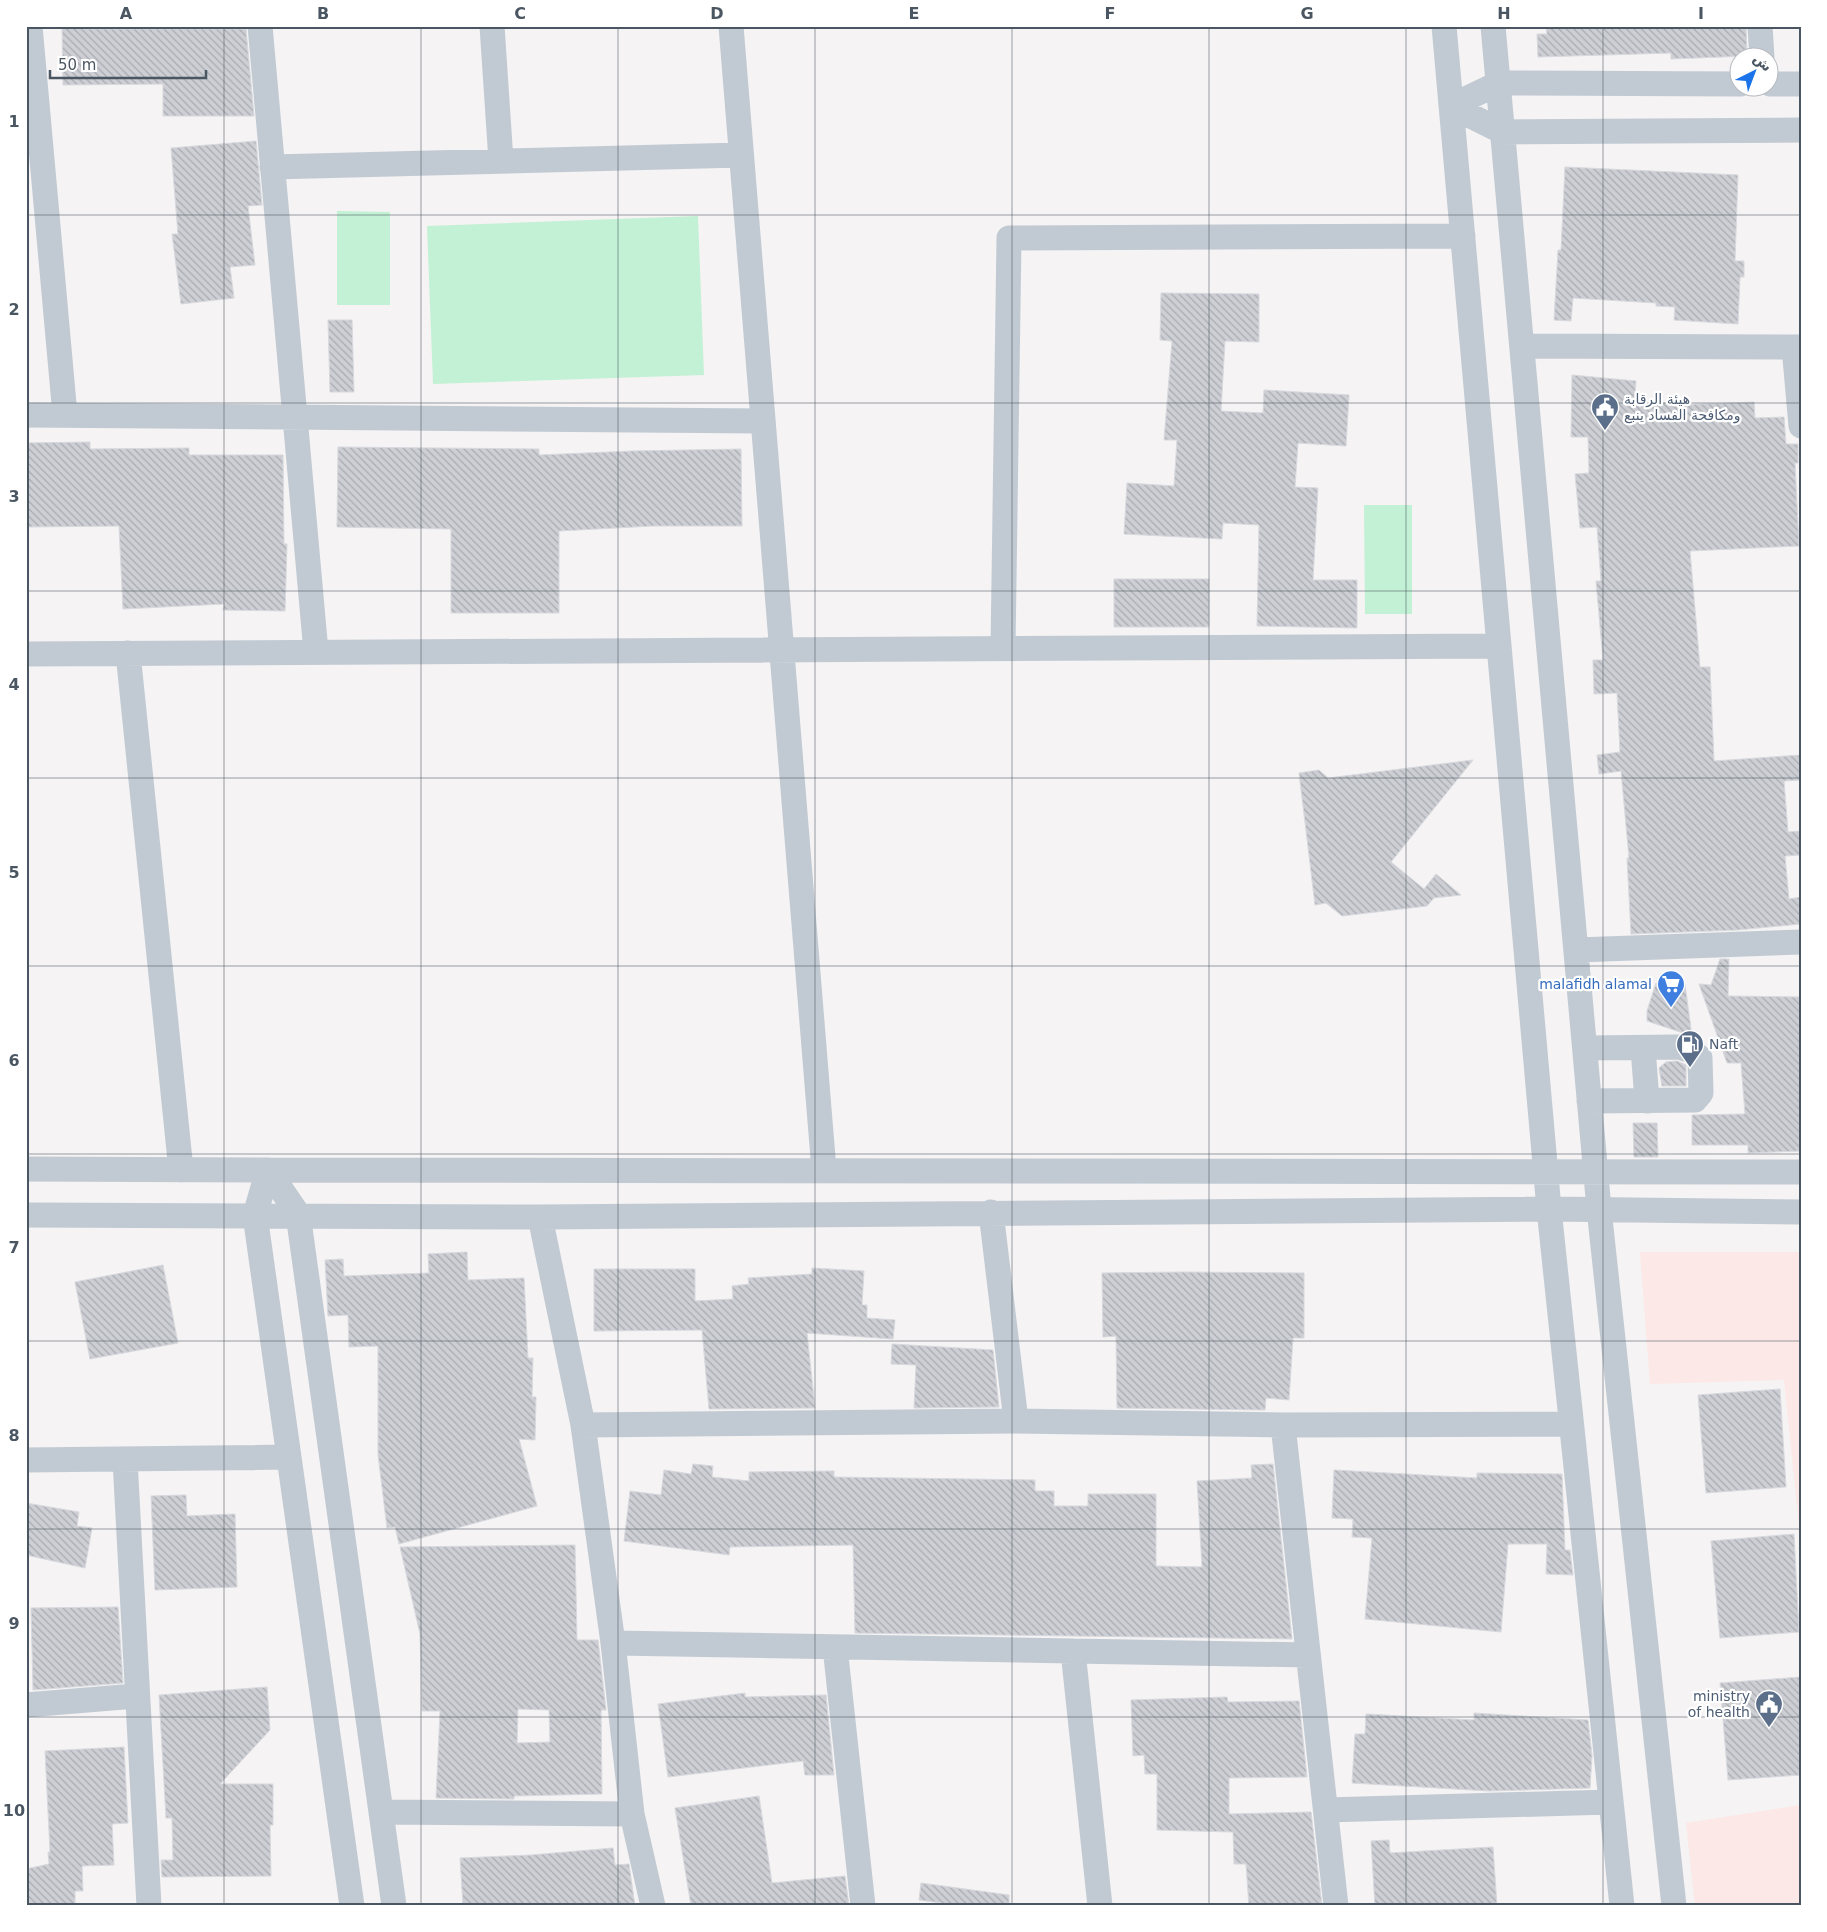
<svg xmlns="http://www.w3.org/2000/svg" width="1827" height="1932" font-family="'DejaVu Sans',Vazirmatn,sans-serif">
	<defs>
		<pattern id="building-back-hatch" width="6" height="6" patternUnits="userSpaceOnUse" patternTransform="scale(1.25)"><rect width="6" height="6" fill="#cdcfd5"/><path d="M-1 5l2 2M0 0l6 6M5-1l2 2" fill="none" stroke="#a8abb0"/></pattern>
	</defs>
	<rect width="100%" height="100%" fill="#f5f3f3"/>
	<path fill="#fce8e6" d="M1640 1252H1801V1545L1784 1380 1650 1384Z
		M1801 1805V1906H1695L1686 1823Z"/>
	<path fill="#c3f1d5" d="M337 211 390 212V305H337Z
		M698 216 704 375 433 384 427 226Z
		M1364 505H1412V614H1365Z"/>
	<path fill="url(#building-back-hatch)" stroke="#d7d9de" fill-rule="evenodd" d="M62 26H82V29H246L254 116H163V84L63 85Z
		M1546 26H1746L1747 56 1671 59V53L1538 57 1537 34H1547Z
		M256 141 262 205 248 206 255 265 230 267 234 298 181 304 172 234H178L171 148Z
		M1565 167 1738 175 1735 261H1744V277H1740L1738 324 1674 320 1675 307 1656 306V303L1573 298 1571 321 1554 320 1558 250H1561Z
		M1161 293 1259 294V342L1225 341 1221 411 1263 413 1264 390 1349 395 1346 446 1298 443 1295 487 1318 488 1313 580H1357V628L1257 626 1259 525 1223 523 1222 539 1124 534 1127 483 1174 486 1177 440H1164L1172 341 1160 340Z
		M328 320H352L354 392H330Z
		M1572 375 1636 381 1634 404 1675 402V405L1754 402 1755 418 1784 417 1786 444H1798V463H1795L1799 546 1690 551 1700 667H1710L1714 761 1801 755V780L1784 781 1788 832 1801 831V855L1785 856 1789 899 1801 897V924L1737 930 1631 934 1627 858H1629L1621 771 1599 774 1597 755 1620 752 1617 693 1594 694 1593 660H1603L1596 581H1601L1597 527 1580 528 1575 474 1589 473 1588 437H1571Z
		M90 442V449L189 448V455H283L284 544H287L285 611 223 610 224 604 123 609 119 526 26 527V443Z
		M338 447 539 449V455L632 451 741 449 742 526H653L559 531V613H451V529L337 527Z
		M1114 579H1209V627H1114Z
		M1473 760 1391 862 1424 889 1436 874 1461 895 1434 898 1427 906 1342 916 1326 903 1315 905 1299 773 1319 770 1328 778Z
		M1720 959H1729L1728 996 1801 997V1151L1748 1153V1145H1692V1115L1745 1114 1741 1063H1727L1699 984 1711 985Z
		M1656 983 1685 984 1692 1036 1647 1021V1011Z
		M1677 1061 1686 1065V1086H1662L1659 1068 1666 1062Z
		M1633 1123H1657L1658 1157H1634Z
		M467 1252 468 1280 524 1278 528 1358H533L532 1397H536L535 1440 519 1439 537 1506 399 1544 395 1527 387 1528 378 1455V1346L349 1347 348 1315 328 1316 325 1260 343 1259 344 1276 429 1273 428 1254Z
		M163 1265 178 1343 90 1359 75 1282Z
		M812 1268 864 1271 862 1305H867V1318L895 1320 893 1339 807 1333 815 1408 709 1409 702 1330 594 1331V1269H695V1301L733 1299 732 1286 749 1284 748 1278 812 1274Z
		M1184 1272 1304 1273V1338H1293L1289 1400 1266 1398 1265 1410 1117 1408 1116 1336 1103 1337 1102 1273Z
		M892 1344 993 1350 999 1407 914 1408 916 1365 891 1364Z
		M1780 1389 1786 1487 1706 1493 1698 1395Z
		M693 1464 713 1466 712 1477 749 1481V1472L834 1471V1477L1035 1480V1491H1054V1506H1088V1494H1156V1566L1202 1567 1197 1481 1252 1478 1251 1465 1273 1464 1292 1639 855 1633 853 1545 730 1547 729 1555 624 1541 630 1491 661 1495 664 1470 691 1474Z
		M1334 1470 1477 1478V1473L1562 1474 1565 1550H1570L1573 1575 1546 1574 1547 1544H1508L1501 1632 1365 1619 1372 1538 1352 1537 1353 1519 1332 1518Z
		M186 1495 187 1516 235 1514 237 1587 155 1590 151 1496Z
		M26 1503 79 1512 77 1526 92 1528 85 1568 26 1555Z
		M1794 1534 1799 1632 1720 1638 1711 1541Z
		M575 1545 577 1640H598L606 1710H601L602 1794 514 1796V1799L436 1798 440 1711H422L420 1634 400 1547ZM518 1709 549 1710 550 1742 517 1743Z
		M118 1607 123 1683 33 1690 31 1608Z
		M1801 1677V1775L1728 1780 1720 1683Z
		M267 1687 270 1730 220 1784H273V1825H270L271 1876 162 1877 161 1860H173L172 1818H166L159 1695Z
		M745 1693V1697L826 1695 834 1775H805L803 1761 668 1777 658 1704Z
		M1227 1697 1228 1702 1299 1701 1307 1777 1229 1778V1814L1311 1812 1322 1906H1249L1246 1864H1234L1233 1832 1157 1830V1774H1145L1144 1755 1133 1756 1131 1700Z
		M1474 1713 1588 1720 1592 1756 1590 1788 1489 1791 1352 1783 1355 1734H1365L1366 1714 1474 1720Z
		M124 1747 128 1823 112 1824 114 1865 82 1866 83 1891H75V1906H26V1869L49 1864 48 1852H50L45 1751Z
		M759 1796 772 1883 845 1876 849 1906H691L675 1808Z
		M1389 1840 1390 1853 1493 1847 1497 1906H1375L1371 1841Z
		M613 1848 615 1865 629 1864 635 1906H463L460 1858 531 1855Z
		M921 1883 1009 1895V1906H941L942 1903 919 1900Z"/>
	<g fill="none" stroke-linecap="round" stroke-linejoin="round">
		<path stroke="#c1cad2" stroke-width="25" d="M30 26 65 415
			M260 26 316 652
			M492 26 501 161
			M731 26 824 1170
			M1444 26 1549 1209 1801 1212
			M1493 26 1599 1209 1674 1906
			M1760 26 1762 58
			M1770 84H1801
			M1451 106 1503 132 1801 130
			M1451 106 1499 83 1740 84
			M272 167 741 155
			M1522 346 1801 347
			M1794 347 1801 426
			M26 415 763 421
			M1003 648 1009 238 1463 236
			M128 653 181 1170
			M26 654 1499 646
			M1576 950 1801 942
			M1585 1048 1679 1047 1692 1051 1700 1058 1701 1093 1695 1100 1589 1101
			M1643 1048 1647 1101
			M26 1169 268 1170 298 1214 394 1906
			M991 1212 1016 1421
			M26 1215 540 1217 1549 1209 1622 1906
			M540 1217 583 1425 613 1643 632 1814 653 1906
			M583 1425 1016 1421 1283 1425 1571 1424
			M1283 1425 1336 1906
			M26 1460 289 1457
			M125 1460 149 1906
			M613 1643 1308 1655
			M835 1647 863 1906
			M1073 1651 1100 1906
			M26 1705 136 1696
			M1326 1810 1610 1802
			M381 1812 632 1814
			M352 1906 255 1215 268 1170 1801 1172"/>
	</g>
	<path fill="none" stroke="#4a5661" stroke-width="1" stroke-opacity="0.55" d="M224 26V1906M421 26V1906M618 26V1906M815 26V1906M1012 26V1906M1209 26V1906M1406 26V1906M1603 26V1906M26 215H1801M26 403H1801M26 591H1801M26 778H1801M26 966H1801M26 1154H1801M26 1341H1801M26 1529H1801M26 1717H1801"/>
	<defs>
		<g id="civic-pin" transform="scale(1.4375)"><path d="M0 17L-7.5 6A9.5 9.5 0 1 1 7.5 6Z" fill="#5c6f8a" stroke="#fff"/><path d="M-.6-6.5H3V-4.5H.6V-3L4-1V1h2V6H-6V1h2V-1L-.6-3ZM-1.2 2.5V6h2.4V2.5Z" fill="#fff"/></g>
		<g id="supermarket-pin" transform="scale(1.4375)"><path d="M0 17L-7.5 6A9.5 9.5 0 1 1 7.5 6Z" fill="#3f7fe0" stroke="#fff"/><path d="M-6-5.5h2.5l.6 2H6L4.5 2H-2.5L-4.4-4H-6ZM-1.5 3.2a1.3 1.3 0 1 0 .1 0ZM3 3.2a1.3 1.3 0 1 0 .1 0Z" fill="#fff"/></g>
		<g id="fuel-pin" transform="scale(1.4375)"><path d="M0 17L-7.5 6A9.5 9.5 0 1 1 7.5 6Z" fill="#5c6f8a" stroke="#fff"/><path d="M-5.5-6h7V0h2V4h1.3V-2.5L3-4.5l.8-.8L6-3V5H2.5V1h-1V6h-7ZM-4.2-4.7v3.2H.2V-4.7Z" fill="#fff"/></g>
	</defs>
	<g fill-rule="evenodd">
		<use href="#civic-pin" x="1605" y="407"/>
		<use href="#supermarket-pin" x="1671" y="984"/>
		<use href="#fuel-pin" x="1690" y="1044"/>
		<use href="#civic-pin" x="1769" y="1704"/>
	</g>
	<g text-anchor="middle" dominant-baseline="central" stroke-width="4.5" stroke-linejoin="round" paint-order="stroke">
		<g font-size="14" fill="#4e5e75" stroke="#fff" text-anchor="start">
			<text x="1624" y="399">هيئة الرقابة<tspan x="1624" dy="16">ومكافحة الفساد ينبع</tspan></text>
			<text x="1709" y="1044">Naft</text>
			<text x="1750" y="1696" text-anchor="end">ministry<tspan x="1750" dy="16">of health</tspan></text>
		</g>
		<g font-size="14" fill="#366cbe" stroke="#fff" text-anchor="end">
			<text x="1652" y="984">malafidh alamal</text>
		</g>
	</g>
	<rect width="1827" height="1932" fill="none" stroke="#ffffff" stroke-width="55"/>
	<g transform="translate(1754 72) rotate(42)"><circle r="24" fill="#ffffff" stroke="#b7bbc0"/>
	<path d="M0-4L9 19L0 12L-9 19Z" fill="#1a73e8"/>
	<text y="-8" font-size="14" font-weight="bold" text-anchor="middle" fill="#4a5661">ش</text>
	</g>
	<path d="M50 70v8h156v-8" fill="none" stroke="#4a5661" stroke-width="2.5"/>
	<text x="58" y="70" font-size="15" fill="#4a5661" stroke="#ffffff" stroke-width="4" paint-order="stroke">50 m</text>
	<rect x="28" y="28" width="1772" height="1876" fill="none" stroke="#4a5661" stroke-width="2"/>
	<g font-size="16" text-anchor="middle" font-weight="bold" fill="#4a5661">
		<text x="126" y="19">A</text>
		<text x="323" y="19">B</text>
		<text x="520" y="19">C</text>
		<text x="717" y="19">D</text>
		<text x="914" y="19">E</text>
		<text x="1110" y="19">F</text>
		<text x="1307" y="19">G</text>
		<text x="1504" y="19">H</text>
		<text x="1701" y="19">I</text>
		<text x="14" y="127">1</text>
		<text x="14" y="315">2</text>
		<text x="14" y="502">3</text>
		<text x="14" y="690">4</text>
		<text x="14" y="878">5</text>
		<text x="14" y="1066">6</text>
		<text x="14" y="1253">7</text>
		<text x="14" y="1441">8</text>
		<text x="14" y="1629">9</text>
		<text x="14" y="1816">10</text>
	</g>
</svg>
